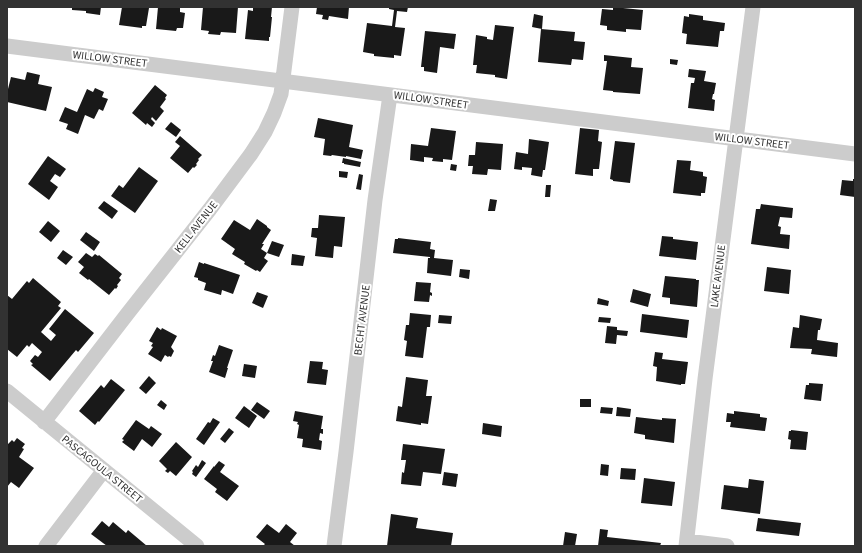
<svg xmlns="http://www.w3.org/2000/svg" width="862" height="553" font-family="'Source Sans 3',sans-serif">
	<rect width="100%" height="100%" fill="#fff"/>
	<path fill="#191919" d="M72 7H101L100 15 86 13V11L72 10Z
		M122 7H144L149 8 146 26H142V28L119 25Z
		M158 7H180V12L185 13 183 28H177L176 31 156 29Z
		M203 7H238L236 33 221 32 220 35 208 34 209 31 201 30Z
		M253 7H272L271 17H272L270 37H269V41L245 39 248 10 253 11Z
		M317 7H349L348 19 329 16 328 20 322 19 323 15 316 14Z
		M389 7H408L407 12 397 11 395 27 405 28 401 56 394 55V58L374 56V54L363 52 367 23 392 26 394 10 389 9Z
		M613 7 643 10 641 30 626 29V32L607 30V26L600 25 602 9 613 10Z
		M534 14 543 16 542 29 532 27Z
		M689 14 703 16V20L725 23 724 31H720L718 47 686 44 687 34 682 33 684 16 689 17Z
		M495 25 514 27 507 79 495 77V75L476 73 477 65H473L476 35 487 37V39L493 40Z
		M541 29 575 32 574 41 585 42 583 60 572 59 571 65 538 62Z
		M425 31 456 34 454 49 440 47 437 73 424 71V67H421Z
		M604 55 632 58 631 67 643 68 640 94 613 92V91L603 90 607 61H604Z
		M670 59 678 60 677 65 670 64Z
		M689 69 706 71 704 81 716 83 714 94H713L712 99 715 100 714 111 688 108 691 83H694L695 78 688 77Z
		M27 72 40 75 38 84 52 87 46 111 7 102V93L11 77 25 80Z
		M155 85 167 95 165 98 166 99 160 107 164 111 156 121 152 117 151 119 155 123 152 127 147 123 146 125 132 113Z
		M95 88 104 92 102 97 108 99 103 111 99 109 94 119 85 115 78 134 66 129 68 124 59 121 65 107 77 112 87 89 93 92Z
		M318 118 353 125 349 147 363 150 361 159 346 156V157L332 155 331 156 323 155 325 139 314 137Z
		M171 122 181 130 176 137 165 129Z
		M431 128 456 131 452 160 443 159V162L432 161 433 158 424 157V162L410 160 411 144 428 146Z
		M580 128 599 130 598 141 602 142 599 169H593V176L575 174Z
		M180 136 202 155 198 159 199 160 196 164 197 165 194 168 193 167 188 173 170 158 180 146 175 142Z
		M529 139 549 142 545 170H543L542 177 531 175 532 168 522 167V170L514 169 516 152 528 154Z
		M615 141 635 143 630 183 613 181V180L610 179Z
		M476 142 503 144 501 170 488 169 487 175 472 174 473 166H468L469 155H475Z
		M48 156 66 169 60 177 55 174 50 181 58 187 49 200 28 184Z
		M343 158 361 162 360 167 344 164V163H342Z
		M677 160 691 161 690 170 703 172V176L707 177 705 193H701V196L673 193Z
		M451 164 457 165 456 171 450 170Z
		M139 167 158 181 135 213 111 196 119 185 123 188Z
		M339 171 348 172 347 178 339 177Z
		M359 174 363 175 361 190 356 189Z
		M853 179H855V197L840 195 842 180 853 181Z
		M546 185H551L550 197H545Z
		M490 199 497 200 495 211H488Z
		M104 201 118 211 112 219 98 208Z
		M761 204 793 208 792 218 780 217 778 226 781 227 780 234 790 235 789 249 751 244 756 209H760Z
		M319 215 345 217 342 247 334 246 333 258 315 256 317 238 311 237 312 228H318Z
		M257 219 267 226V227L271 230 262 244H264L261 249 267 253 264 258 268 261 260 272 257 270 256 271 244 264 245 262 232 254 235 249 221 239 234 220 250 230Z
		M48 221 60 231 51 242 39 232Z
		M86 232 100 242 94 251 80 240Z
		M662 236 673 237V239L698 242 696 260 659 256Z
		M398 238 431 242 430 249 435 250 434 258 453 260 451 276 427 273 428 258H430V257L393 253 395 239H398Z
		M272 241 284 245 279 257 267 253Z
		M63 250 73 257 66 265 57 258Z
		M86 253 92 257 95 254 98 256 99 255 122 274 119 278 121 280 117 285 118 286 116 289 115 288 109 295 89 279 88 280 79 273 84 267 78 262Z
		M292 254 305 256 303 266 291 265Z
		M199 262 204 264V263L240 275 233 294 222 290 221 295 204 290 206 283 198 280V278L194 277Z
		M767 267 791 270 789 294 764 291Z
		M460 269 470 270 469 279 459 277Z
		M665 276 696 279V280H699L697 307 670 304V298L662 297Z
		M33 278 61 302 58 306 61 308 41 332 51 341 56 335 49 329 65 309 94 333 78 352 76 350 50 381 31 365 33 364 30 361 35 355 38 357 42 352 32 343 29 347 27 345 17 357 7 349V295L12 299 27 281 29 283Z
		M416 282 431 283 430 292 432 293V296L430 295 429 302 414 301Z
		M633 289 651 294 648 307 630 302Z
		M257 292 268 296 263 308 252 303Z
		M598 298 609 301 608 306 597 304Z
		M410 313 431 315 430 327H427L423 358 405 356 407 341 404 340 406 325H409Z
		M642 314 689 320 687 338 640 332Z
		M439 315 452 316 451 324 438 323Z
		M800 315 822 319 820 330H818L817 340 838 343 837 357 811 354 812 349 790 348 793 327 799 328Z
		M599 317 611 318 610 323 598 322Z
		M607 326 617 327V330L628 331 627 336 617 335 616 344 605 343Z
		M157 327 161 330 162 328 177 336 171 347 174 351 171 357 169 356 168 357 165 355 161 362 148 354 153 347 151 346 153 343 149 341Z
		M219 345 233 350 227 368H228L225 378 209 372 213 361H211L213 355 215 356Z
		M655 352 663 353 662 359 688 362 685 384H681V385L656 381 657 367 653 366Z
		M310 361 323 362 322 369 328 370 326 385 307 383Z
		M244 364 257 366 255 378 242 376Z
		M149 376 156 383 146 394 139 388Z
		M406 377 428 380 426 396H432L428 424 421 423V425L396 421 398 406 402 407Z
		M111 379 125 390 99 422 98 421 95 425 79 411 101 385 104 388Z
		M809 383 823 384 821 401 804 399 806 385H809Z
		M580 399H591V407H580Z
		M161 400 167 405 164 410 157 405Z
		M257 402 270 411 264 419 251 410Z
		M244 406 257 416 249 428 235 418Z
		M601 407 613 408 612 414 600 413Z
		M617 407 631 409 630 417 616 416Z
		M295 411 323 416 321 429H323V434L320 433 319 440 322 441 321 450 302 447 303 439 297 438 299 425 297 424 298 422 293 421Z
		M734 411 760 414V417L767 418 765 431 730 427 731 422H726L727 413 734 414Z
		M636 417 662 420V418L676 419 674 443 645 439V435L634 433Z
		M213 418 220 422 204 445 196 439 208 422 210 423Z
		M136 420 149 429 151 426 162 434 152 447 142 439 134 451 122 442 124 440 122 439Z
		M483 423 502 426 501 437 482 434Z
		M229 428 234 432 225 443 220 439Z
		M791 430 808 432 806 450 790 449 791 440 788 439 789 431H791Z
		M17 438 25 444 22 448 24 449 19 457 34 468 19 488 11 482 7 487V445L12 440 14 442Z
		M176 442 192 457 176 476 170 471 168 473 165 471 167 469 159 461Z
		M403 444 445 449 441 474 423 472 421 486 401 484 402 472 404 473 406 460H401Z
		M202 460 206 463 196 477 192 474 193 472 192 471 196 465 198 467Z
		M219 461 225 465 220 472 239 486 227 501 215 492 217 489 204 479 214 466V467Z
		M601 464 609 465 608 476 600 475Z
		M621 468 636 469 635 480 620 479Z
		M444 472 458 474 456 487 442 485Z
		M644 478 675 482 672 506 641 503Z
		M749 479 764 481 760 514 721 509 724 485 748 488Z
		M391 514 418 518 416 528 453 533 451 546H387Z
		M758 518 801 523 799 536 756 531Z
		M102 521 109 527 113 522 126 533 128 530 147 546H107L91 534Z
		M267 524 279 533 286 524 297 533 290 542 295 546H263L265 544 256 537Z
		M600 529 608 530 607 537 661 543 660 546H598Z
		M565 532 577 534 575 546H563Z"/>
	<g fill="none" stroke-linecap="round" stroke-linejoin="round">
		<path stroke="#ccc" stroke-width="15" d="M7 46 855 154
			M7 391 197 546
			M44 422 128 313 210 209 251 154 265 132 274 113 281 94 292 7
			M687 541 727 546
			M46 546 104 470
			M334 546 346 452 375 200 390 95
			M686 546 705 379 753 7"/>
	</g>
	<g text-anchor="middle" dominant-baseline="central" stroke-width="4" stroke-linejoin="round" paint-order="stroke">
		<g font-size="11" fill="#323232" stroke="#fff">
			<text transform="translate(110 59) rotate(7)">WILLOW STREET</text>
			<text transform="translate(431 100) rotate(8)">WILLOW STREET</text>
			<text transform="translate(752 141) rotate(7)">WILLOW STREET</text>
			<text transform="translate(196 227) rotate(-52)">KELL AVENUE</text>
			<text transform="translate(718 276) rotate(-83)">LAKE AVENUE</text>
			<text transform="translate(362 320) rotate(-83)">BECHT AVENUE</text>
			<text transform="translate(102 469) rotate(39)">PASCAGOULA STREET</text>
		</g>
	</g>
	<rect width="862" height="553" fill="none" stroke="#323232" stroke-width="16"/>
</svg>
